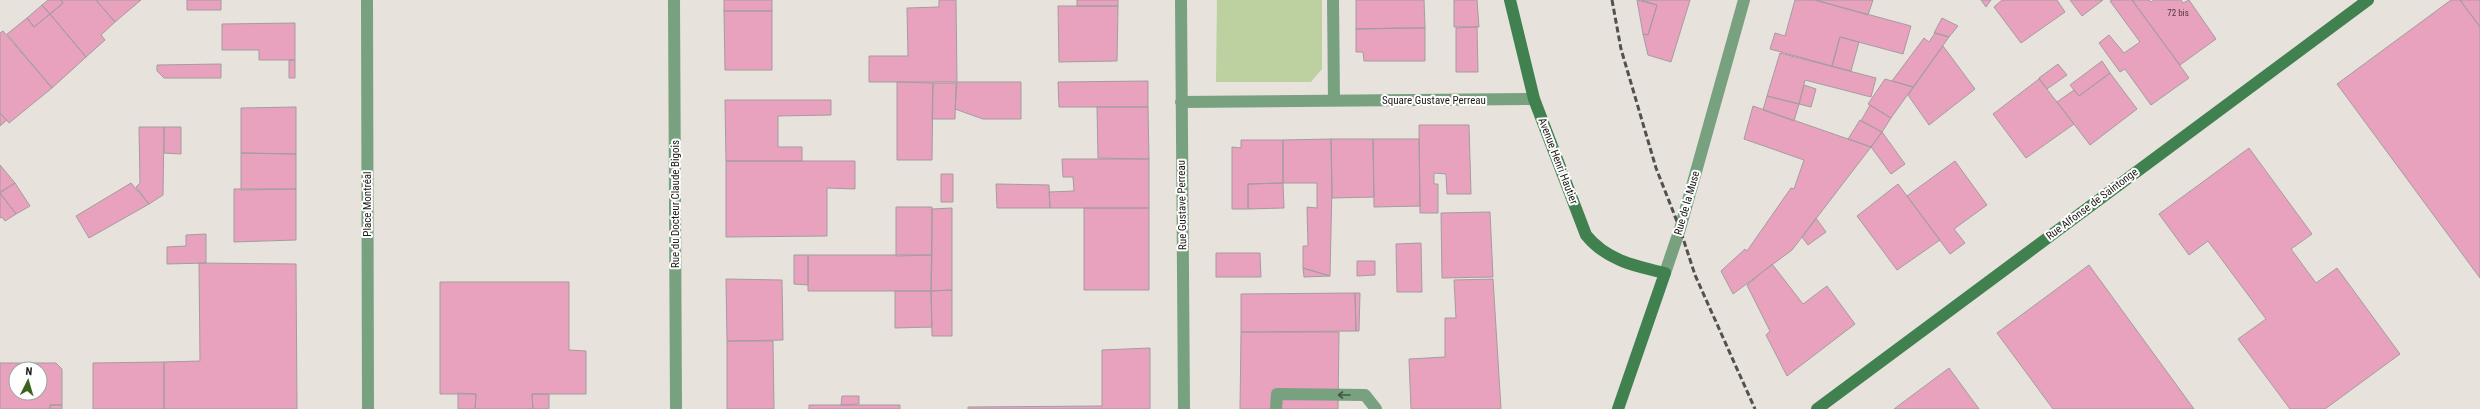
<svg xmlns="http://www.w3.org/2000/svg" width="2480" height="409" font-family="'Roboto Condensed',sans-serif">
	<rect width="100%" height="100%" fill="#e7e2db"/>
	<path fill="#bdd0a0" d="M1217 0H1322V69L1311 82H1216Z"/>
	<path fill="#e8a2be" stroke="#a49c9f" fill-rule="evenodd" d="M48 0H61L63 3 50 14 42 5Z
		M61 0H96L115 22 101 35 105 40 86 57 50 14 63 3Z
		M96 0H141L115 22Z
		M187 0H221V10H187Z
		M724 0H772V11H724Z
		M939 0H956L957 82H869V56H908L907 8 939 7Z
		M1077 0H1118V6H1077Z
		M1356 0H1424L1425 28 1356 29Z
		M1454 0H1477L1479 27H1454Z
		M1637 0 1657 5 1648 35 1643 34Z
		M1641 0H1690L1671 62 1648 55 1643 34 1648 35 1657 5Z
		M1795 0H1815L1911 26 1903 54 1840 37 1832 66 1770 49 1775 33 1785 36Z
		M1815 0H1873L1868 15Z
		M1981 0H1991L1986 7Z
		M2002 0H2057L2065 12 2021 43 1994 7Z
		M2070 0H2103L2082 16Z
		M2113 0H2132L2189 78 2151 105 2125 69 2120 72 2099 43 2109 35 2124 53 2140 42 2110 1Z
		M2132 0H2149L2151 2 2154 0H2181L2183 3 2189 0 2216 39 2180 65Z
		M2451 0H2460L2480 27V278L2337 84Z
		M2460 0H2480V27Z
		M42 5 50 14 34 27 27 18Z
		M1058 6H1118L1117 61 1059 62Z
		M724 11H772V70H725Z
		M50 14 86 57 52 88 7 34 27 18 34 27Z
		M1942 18 1958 26 1949 37 1934 33Z
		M295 23V60H259V50H222V24Z
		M1477 27 1478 72H1456V28Z
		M1395 28H1425V61H1364L1363 52H1356V29Z
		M3 31 52 88 9 123 0 113V33Z
		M1935 33 1949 37 1913 87 1892 81 1924 38 1929 42Z
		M1840 37 1859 42 1851 71 1832 66Z
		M1943 46 1975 89 1929 125 1908 95Z
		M1780 53 1876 78 1871 97 1805 80 1799 104 1767 96Z
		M289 60H295V78H289Z
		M2102 61 2110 73 2079 96 2070 85Z
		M221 64V78H164L157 71V65Z
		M2058 64 2067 75 2047 89 2039 78Z
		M2110 73 2137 109 2090 145 2057 102 2074 90 2079 96Z
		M1885 79 1913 87 1891 118 1868 104Z
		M2039 79 2074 124 2026 158 1993 114Z
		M1148 81V107H1059L1058 82Z
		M897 82 933 83 932 160H897Z
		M1021 82V119H983L955 109 957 82Z
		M933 83H956L955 119H932Z
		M1804 85 1816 89 1811 107 1799 104Z
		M1767 96 1799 104 1794 121 1763 110Z
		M725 100H831V115L778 116V147H802V161H726Z
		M1870 105 1891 118 1882 132 1861 121Z
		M1753 106 1871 147 1792 250 1733 294 1721 271 1745 249 1747 251 1791 188 1794 189 1804 160 1744 139Z
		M296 107V154L241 153V108Z
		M1097 107H1148L1149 159 1098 158Z
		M0 113 7 120 0 126Z
		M1860 120 1882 132 1871 147 1848 139Z
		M1419 125H1469L1471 194H1447L1446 174 1434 173V184H1438V213H1420Z
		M139 127H164L163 195 149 204 136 187 140 183Z
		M164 127H181V154L164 153Z
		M1882 132 1905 164 1891 174 1871 147Z
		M1331 139 1332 186 1330 276 1303 268V246H1308L1307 207 1317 208V183H1283V140Z
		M1331 139H1373L1374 197 1332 198Z
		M1373 139H1419L1420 206 1374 207Z
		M1241 140H1283V183L1248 184V209H1232V147L1241 148Z
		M2249 148 2312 234 2291 249 2316 283 2337 268 2400 354 2325 409H2290L2238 339 2266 319 2208 241 2189 255 2159 214Z
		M241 153 296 154V189L241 190Z
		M1062 159H1149V208H1050L1049 192 1074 191 1073 177H1063Z
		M726 161H855V189L827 188V236L726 237Z
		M1955 161 1987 205 1954 229 1965 243 1950 254 1907 196Z
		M0 165 15 183 0 192Z
		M941 174H953V202H941Z
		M15 183 30 206 16 214 0 193Z
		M131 183 149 204 89 238 76 216Z
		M1283 183 1284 208 1248 209V184Z
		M996 184 1049 185 1050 208H997Z
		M1898 184 1940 240 1897 270 1857 216Z
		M234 189H296V240L234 242Z
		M0 193 16 214 5 221 2 217 0 218Z
		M896 207H932V255L896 256Z
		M952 208V290L931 291 932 209Z
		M1084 208H1149V290H1084Z
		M1490 212 1493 277 1442 278 1441 213Z
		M1816 218 1826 232 1808 245 1802 237Z
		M206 234V263L167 264V247L186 246V235Z
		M1421 243 1422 292H1397L1396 244Z
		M1216 253H1260L1261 277H1216Z
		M794 255H808V285L794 284Z
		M808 255H932L931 291H808Z
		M1357 261H1375V275L1357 276Z
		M199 263 296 264 297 409H164V362L200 361Z
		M1772 264 1803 304 1827 286 1855 324 1787 376 1766 335 1770 331 1747 285Z
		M2089 265 2194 409H2053L1997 333Z
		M1303 268 1330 276 1304 277Z
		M726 279 782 280 783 340 727 341Z
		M1493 279 1501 409H1411L1409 359 1445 357V318H1456L1454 280Z
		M440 282H569V350L586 351V394H532L533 409H475L476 394H440Z
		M952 290V336H932L931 291Z
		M895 291H931L932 327 895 328Z
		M1355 293H1360L1359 331H1356Z
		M1355 293 1356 331 1241 332V294Z
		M1241 332H1339L1338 409H1240Z
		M727 341H773L774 409H727Z
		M1150 348V409H968V407L1102 406V350Z
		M164 362V409H93V363Z
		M0 363H56L62 369V405H50V409H0ZM16 369H40V393H16Z
		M1949 368 1979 409H1894Z
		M458 393 476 394 475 409H458Z
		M532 394H549V409H533Z
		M842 396H859V404L841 405Z
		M50 405H62V409H50Z
		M809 405H900V409H809Z"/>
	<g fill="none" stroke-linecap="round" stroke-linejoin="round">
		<path stroke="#78a17f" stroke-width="12" d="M367 0 368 409
			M1276 409 1277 394 1365 395 1376 409"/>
		<path stroke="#78a17f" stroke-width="12" d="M674 0 676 409
			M1181 0 1184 409
			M1333 0 1334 100
			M1181 102 1534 99
			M1665 273 1680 229 1744 0"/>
		<path stroke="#40814f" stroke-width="12" d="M1510 0 1534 99 1586 235C1606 260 1635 266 1665 273L1618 409
			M1817 409 2368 0"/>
		<path stroke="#53514d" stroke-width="3" stroke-dasharray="6 3" stroke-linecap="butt" d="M1612 0 1621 49 1656 168 1680 229 1695 275 1755 409"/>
	</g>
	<defs><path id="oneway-shaft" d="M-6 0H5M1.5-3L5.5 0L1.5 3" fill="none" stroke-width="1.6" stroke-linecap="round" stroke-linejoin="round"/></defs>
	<use stroke="#445645" href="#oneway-shaft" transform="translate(1344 395) rotate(-180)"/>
	<g text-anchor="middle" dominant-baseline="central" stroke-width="4" stroke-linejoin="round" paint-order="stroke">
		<g font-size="9" fill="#4e3a40">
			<text x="2178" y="13">72 bis</text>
		</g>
		<g font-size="11" fill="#1a1816" stroke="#fff">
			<text x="1434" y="100">Square Gustave Perreau</text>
			<text transform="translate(1558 161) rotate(69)">Avenue Henri Hautier</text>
			<text transform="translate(1687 203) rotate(-74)">Rue de la Muse</text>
			<text transform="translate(367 204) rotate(-90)">Place Montréal</text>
			<text transform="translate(675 204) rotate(-90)">Rue du Docteur Claude Bigois</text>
			<text transform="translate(2092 204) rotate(-37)">Rue Alfonse de Saintonge</text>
			<text transform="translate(1182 205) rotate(-91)">Rue Gustave Perreau</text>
		</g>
	</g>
	<g transform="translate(28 381) rotate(5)"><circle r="19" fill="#ffffff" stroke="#a3a3a2"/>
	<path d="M0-3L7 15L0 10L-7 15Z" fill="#3c631d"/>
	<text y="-6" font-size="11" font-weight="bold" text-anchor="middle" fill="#1a1816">N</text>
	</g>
</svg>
